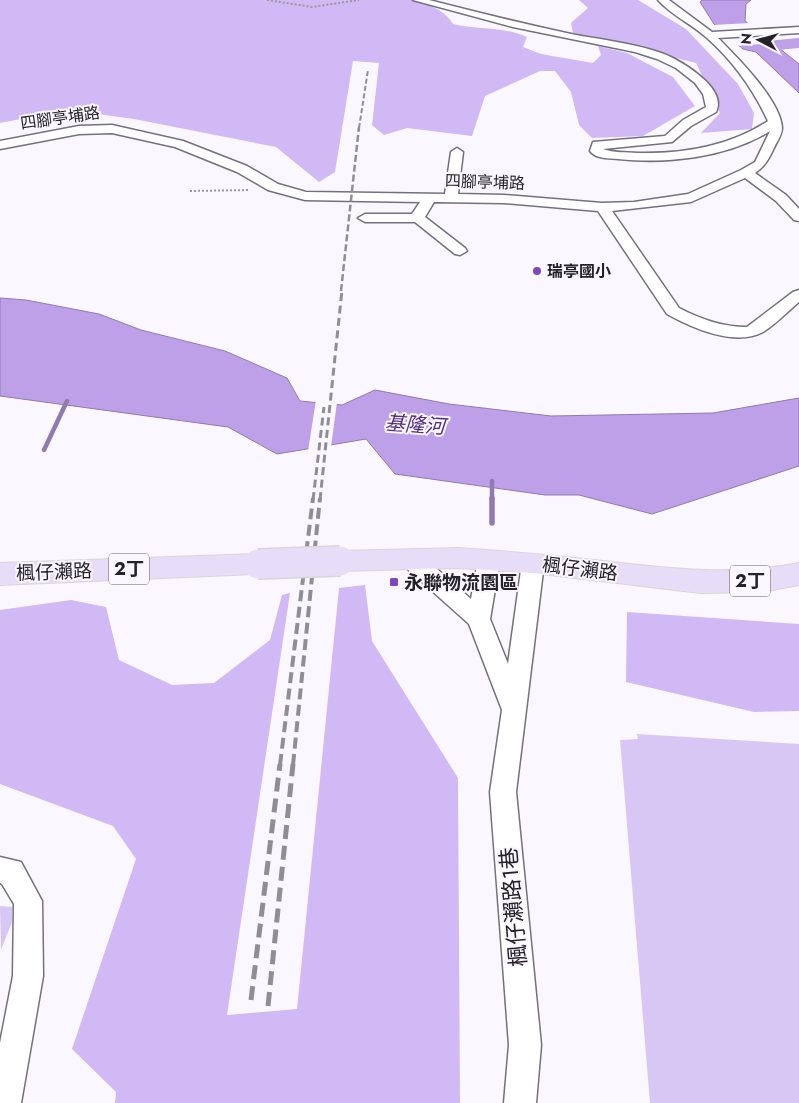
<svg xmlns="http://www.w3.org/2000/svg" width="799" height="1103" font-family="Jost,'Noto Sans TC',sans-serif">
	<rect width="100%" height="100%" fill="#faf8fe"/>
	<path fill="#d0b9f4" d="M0 0H412C427 4 444 9 453 24 477 30 503 26 527 37L523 47 541 54 593 63 601 55 598 46 627 53 673 77 695 106 643 136 592 138 579 125 571 92 555 71H540L485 96 472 136 407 128 384 135 372 125 379 63 353 61 335 172 319 182 276 147 134 119 68 110 0 123Z
		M579 0H638L686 29 738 84 754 113 752 129 701 133 720 113 696 63 573 33 571 23 588 8Z
		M365 585 372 641 458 778 460 1103H115L116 1092 72 1049 136 859 113 826 0 784V610L71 600 106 607 119 660 172 685 214 683 270 640 282 595 290 593 227 1015 297 1009 339 588Z
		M627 612 799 624V711L754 712 626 682Z"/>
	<path fill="#bea0e9" stroke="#907aaf" d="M702 0H751L746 4 745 21 799 64V93L756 52 743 49 714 24 700 2Z
		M0 298 26 300 99 314 141 330 225 351 287 378 300 401 342 405 375 390 449 404 551 416 713 413 799 398V466L652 514 579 495H545L395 474 366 439 277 454 228 427 0 396Z"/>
	<path fill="#faf8fe" d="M750 23 774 43 736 46 713 25Z
		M316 400 337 402 331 447 308 451Z"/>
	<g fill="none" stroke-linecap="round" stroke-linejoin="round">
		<path stroke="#907aaf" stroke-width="4.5" d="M44 450 67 401
			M492 481V500"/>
		<path stroke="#907aaf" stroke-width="5.5" d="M492 498V523"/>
		<path fill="#bea0e9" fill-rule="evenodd" d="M799 38V48L766 51 758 46 766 41Z"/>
	</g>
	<path fill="#d8c7f4" d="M637 734 799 744V1103H650L620 740 638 739Z
		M0 906 12 907V922L1 950Z"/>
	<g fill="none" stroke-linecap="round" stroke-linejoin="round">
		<g stroke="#75707e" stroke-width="3">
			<path id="minor" d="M413 0H429C476 12 523 24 571 34 602 40 634 43 664 54 681 61 728 88 716 112L691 126 672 142 603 149C614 153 626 152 638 153 684 154 730 146 768 121 753 89 734 62 707 38 692 24 671 15 658 0H669L712 32 799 27V33L718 38C737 57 781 101 782 128 782 135 776 143 773 150 768 160 765 166 755 173L786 195 799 209V221L794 220 776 201 745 178 691 202 612 211 679 308C700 319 723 327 747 327L793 292 799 290V302C787 312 776 324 763 332 735 347 692 328 667 314L598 211 504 203 434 202 425 217 465 248 467 251 460 255 455 254 415 222H365L358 218 365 214H412L420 202 305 200 268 190 237 172 175 147 112 133 79 134 0 149V141L79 126 112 125 183 141 247 166 278 184 306 192 445 194 451 152 457 148 463 152 458 194 504 195 602 203 634 202 688 194 741 170 755 162 770 131C727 158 667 164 618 159 608 158 596 159 590 151L593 142 665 136 683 120 706 107 703 94 695 83 676 68 657 59 635 52 513 27Z
				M411 551 419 553 471 599 478 560 481 554 489 552 497 554 500 560 490 619 508 664 522 563 525 557 533 555 541 557 544 563 516 792 541 1045 536 1103H504L509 1045 490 792 502 710 469 624 403 565 400 559 403 553Z
				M0 857 21 862 42 901 43 976 21 1103H0V1043L13 976 14 904 2 884 0 883Z"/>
		</g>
		<g stroke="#d8d7d8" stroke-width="2">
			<path id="major" d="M458 548C504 551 549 555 595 560 667 568 726 577 799 563V585L762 592 700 593 533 573 458 568 340 571 330 568 326 561 330 554 340 551Z
				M258 554 268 557 272 564 268 571 258 574 0 585V563Z"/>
		</g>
		<path stroke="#9a989e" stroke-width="2" stroke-dasharray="2 2" stroke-linecap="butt" d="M267 0 312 7 359 0
			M190 191 250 190"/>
		<use href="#minor" fill="#fff" fill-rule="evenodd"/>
		<use href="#major" fill="#e8ddf8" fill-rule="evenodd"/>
		<path stroke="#908e94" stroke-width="2" stroke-dasharray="5 2.5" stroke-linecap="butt" d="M359 128 368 70"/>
		<path stroke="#908e94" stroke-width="2.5" stroke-dasharray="7 3" stroke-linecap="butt" d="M341 291 359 127"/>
		<path stroke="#908e94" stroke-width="3" stroke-dasharray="8 4.5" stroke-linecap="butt" d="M313 500 324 407
			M320 500 342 290"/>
		<path stroke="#908e94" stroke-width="4" stroke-dasharray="11 5.5" stroke-linecap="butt" d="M280 765 313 498
			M293 765 320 498"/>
		<path stroke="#908e94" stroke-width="5" stroke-dasharray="14 7" stroke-linecap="butt" d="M251 1000 280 764
			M268 1006 293 764"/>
		<g stroke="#d8d7d8" stroke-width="32" stroke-linecap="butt">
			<path id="major-bridge" d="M258 564 340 561"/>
		</g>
		<use href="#major-bridge" stroke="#e8ddf8" stroke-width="29"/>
	</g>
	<g fill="#7f47bd" stroke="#faf8fe" stroke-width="2">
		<circle cx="537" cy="271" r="5"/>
		<rect x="389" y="577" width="10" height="10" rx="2.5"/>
	</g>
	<g text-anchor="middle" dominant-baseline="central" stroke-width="4" stroke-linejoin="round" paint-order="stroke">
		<g font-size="16" fill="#252329" stroke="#faf8fe">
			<text transform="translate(60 118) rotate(-8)">四腳亭埔路</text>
			<text transform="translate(485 182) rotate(2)">四腳亭埔路</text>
		</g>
		<g font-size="16" font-weight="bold" fill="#252329" stroke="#faf8fe" text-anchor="start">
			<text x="547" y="271">瑞亭國小</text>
		</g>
		<g fill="#faf8fe" stroke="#656369" stroke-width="1">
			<rect x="109" y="553.5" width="40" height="31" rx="4"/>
			<rect x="730" y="565.5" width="40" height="31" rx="4"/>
		</g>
		<g font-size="18" font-weight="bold" fill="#252329">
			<text x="129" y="569">2丁</text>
			<text x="750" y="581">2丁</text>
		</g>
		<g font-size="19" fill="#252329" stroke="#faf8fe">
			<text transform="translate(580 569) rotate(7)">楓仔瀨路</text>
			<text transform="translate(54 572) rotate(-2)">楓仔瀨路</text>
		</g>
		<g font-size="19" font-weight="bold" fill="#252329" stroke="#faf8fe" text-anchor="start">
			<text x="404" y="582">永聯物流園區</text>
		</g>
		<g font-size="20" font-style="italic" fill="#542c80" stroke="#faf8fe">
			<text transform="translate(415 425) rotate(4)">基隆河</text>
		</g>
		<g font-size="22" fill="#252329" stroke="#faf8fe">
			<text transform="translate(513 907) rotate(-95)">楓仔瀨路1巷</text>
		</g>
	</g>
	<g transform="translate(759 40) rotate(276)" stroke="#faf8fe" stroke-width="4" paint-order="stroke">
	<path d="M0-4L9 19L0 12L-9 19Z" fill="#252329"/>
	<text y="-8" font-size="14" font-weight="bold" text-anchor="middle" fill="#252329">N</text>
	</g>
</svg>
